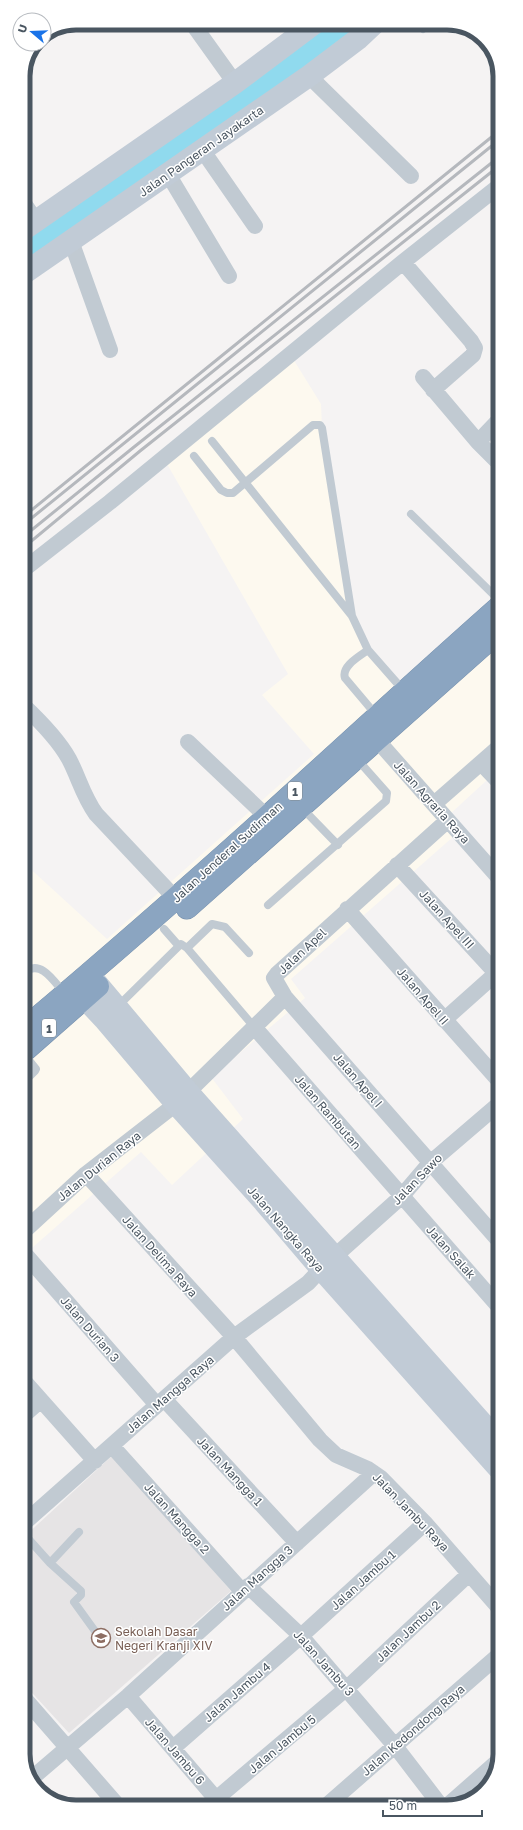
<svg xmlns="http://www.w3.org/2000/svg" width="523" height="1830" font-family="'Golos Text',sans-serif">
	<rect width="100%" height="100%" fill="#f5f3f3"/>
	<path fill="#fdf9ef" d="M290 354 321 404 322 428 352 616 368 650 404 691 499 607V769L449 815 461 830 291 979 305 998 211 1077 243 1119 172 1185 141 1152 24 1255V863L107 939 314 754 262 695 288 674 163 457Z"/>
	<path fill="#e6e4e5" d="M113 1455 231 1591 69 1733 24 1684V1537Z"/>
	<path fill="#90daee" d="M315 23H375L23 274V230Z"/>
	<g fill="none" stroke-linecap="round" stroke-linejoin="round">
		<g stroke="#7690ad" stroke-width="23">
			<path id="highway" d="M187 908 499 631
				M24 1029C106 960 187 889 267 817 344 747 421 676 499 607
				M24 1051 98 986"/>
		</g>
		<path stroke="#7ad0a6" stroke-width="2.5" stroke-dasharray="3 2" stroke-linecap="butt" d="M23 743 31 733"/>
		<path stroke="#c1cad2" stroke-width="8" d="M423 29 430 23
			M212 441 352 616 368 650 404 691
			M194 456 221 490 227 493H233L313 425H320L322 428 352 616
			M411 514 499 600
			M368 650C360 656 341 666 345 678L377 716
			M302 808 338 845
			M268 905 386 801 387 793 357 759
			M164 929 178 945
			M187 948 212 924 225 927 249 953
			M24 973C40 958 54 981 64 993
			M117 1007 181 944 187 948 255 1028
			M24 1054 36 1069 35 1071 24 1082
			M24 1534 50 1563 81 1591V1595L74 1602 100 1638
			M50 1563 79 1532"/>
		<path stroke="#c1cad2" stroke-width="16" d="M192 23 235 83
			M309 76 411 176
			M203 151 255 226
			M168 174 229 276
			M23 202 36 221
			M71 241 110 350
			M403 262 471 341 475 348 473 355 433 390
			M423 377 478 442 499 463
			M478 442 499 420
			M23 570 110 502 403 262 499 186
			M23 705C40 721 58 739 69 759 79 778 83 796 96 814L175 898
			M370 732 499 878
			M188 742 267 817
			M481 763 499 782
			M434 804 499 747
			M448 820 277 974 274 978 285 997 500 1242
			M397 865 496 973
			M347 909 500 1082
			M444 1020 500 970
			M255 1028 500 1308
			M188 1092 285 997
			M86 1174 234 1337 320 1440 336 1455 368 1469 381 1478 425 1523 500 1609
			M24 1231 86 1174 176 1104
			M24 1253 157 1405
			M335 1256 401 1197 430 1163 500 1103
			M24 1381 95 1461
			M164 1399 297 1543
			M24 1415 41 1400
			M112 1446 242 1591
			M24 1523 234 1337 308 1283 321 1269
			M248 1586 301 1636 395 1746 441 1806
			M128 1696 223 1807
			M24 1698 119 1807
			M173 1748 301 1636 425 1523
			M32 1778 128 1696 374 1473
			M216 1799 347 1688 469 1574
			M326 1806 500 1654
			M447 1806 497 1762"/>
		<path stroke="#c1cbd6" stroke-width="22" d="M23 230 235 83 315 23
			M23 274 309 76 358 39 375 23
			M89 974 188 1092 500 1443
			M74 987 104 1019 176 1104 264 1202 321 1269 500 1470"/>
		<use href="#highway" stroke="#8ba5c1" stroke-width="22"/>
		<path stroke="#b5b8bd" stroke-width="3" d="M23 517 499 131
			M23 525 499 140
			M23 537 134 447 499 157
			M23 548 140 451 499 166"/>
	</g>
	<defs>
		<g id="school-ring" transform="scale(1)"><circle r="9.5" fill="#fff" stroke="#8d6e63" stroke-width="1.5"/><path d="M0-5L7-2L0 1L-7-2ZM-4 1L0 2.5L4 1V4Q0 6-4 4Z" fill="#8d6e63"/></g>
	</defs>
	<g fill-rule="evenodd">
		<use href="#school-ring" x="101" y="1638"/>
	</g>
	<g text-anchor="middle" dominant-baseline="central" stroke-width="3" stroke-linejoin="round" paint-order="stroke">
		<g fill="#fff" stroke="#808990" stroke-width="1">
			<rect x="288" y="782" width="14" height="18" rx="3"/>
			<rect x="42" y="1019" width="14" height="18" rx="3"/>
		</g>
		<g font-size="11" font-weight="bold" fill="#4a5661">
			<text x="295" y="791">1</text>
			<text x="49" y="1028">1</text>
		</g>
		<g font-size="12" fill="#4a5661" stroke="#fff">
			<text transform="translate(201 151) rotate(-35)">Jalan Pangeran Jayakarta</text>
			<text transform="translate(432 802) rotate(48)">Jalan Agraria Raya</text>
			<text transform="translate(227 852) rotate(-42)">Jalan Jenderal Sudirman</text>
			<text transform="translate(447 919) rotate(48)">Jalan Apel III</text>
			<text transform="translate(302 951) rotate(-43)">Jalan Apel</text>
			<text transform="translate(423 996) rotate(49)">Jalan Apel II</text>
			<text transform="translate(358 1080) rotate(49)">Jalan Apel I</text>
			<text transform="translate(328 1112) rotate(49)">Jalan Rambutan</text>
			<text transform="translate(99 1166) rotate(-39)">Jalan Durian Raya</text>
			<text transform="translate(417 1179) rotate(-46)">Jalan Sawo</text>
			<text transform="translate(286 1229) rotate(49)">Jalan Nangka Raya</text>
			<text transform="translate(451 1252) rotate(48)">Jalan Salak</text>
			<text transform="translate(160 1256) rotate(48)">Jalan Delima Raya</text>
			<text transform="translate(90 1329) rotate(49)">Jalan Durian 3</text>
			<text transform="translate(170 1394) rotate(-41)">Jalan Mangga Raya</text>
			<text transform="translate(230 1471) rotate(47)">Jalan Mangga 1</text>
			<text transform="translate(411 1512) rotate(46)">Jalan Jambu Raya</text>
			<text transform="translate(177 1518) rotate(48)">Jalan Mangga 2</text>
			<text transform="translate(257 1578) rotate(-42)">Jalan Mangga 3</text>
			<text transform="translate(363 1580) rotate(-42)">Jalan Jambu 1</text>
			<text transform="translate(408 1631) rotate(-43)">Jalan Jambu 2</text>
			<text transform="translate(324 1663) rotate(48)">Jalan Jambu 3</text>
			<text transform="translate(237 1692) rotate(-41)">Jalan Jambu 4</text>
			<text transform="translate(413 1730) rotate(-41)">Jalan Kedondong Raya</text>
			<text transform="translate(282 1744) rotate(-40)">Jalan Jambu 5</text>
			<text transform="translate(175 1751) rotate(49)">Jalan Jambu 6</text>
		</g>
		<g font-size="12" fill="#785e54" stroke="#fff" text-anchor="start">
			<text x="115" y="1631">Sekolah Dasar<tspan x="115" dy="14">Negeri Kranji XIV</tspan></text>
		</g>
	</g>
	<path d="M0 0H523V1830H0ZM76 30H447A46 46 0 0 1 493 76V1754A46 46 0 0 1 447 1800H76A46 46 0 0 1 30 1754V76A46 46 0 0 1 76 30Z" fill="#fff" fill-rule="evenodd"/>
	<path fill="none" stroke="#4a5661" stroke-width="5" d="M76 30H447A46 46 0 0 1 493 76V1754A46 46 0 0 1 447 1800H76A46 46 0 0 1 30 1754V76A46 46 0 0 1 76 30Z"/>
	<g transform="translate(32 32) rotate(289)"><circle r="19" fill="#ffffff" stroke="#b7bbc0"/>
	<path d="M0-3L7 15L0 10L-7 15Z" fill="#1a73e8"/>
	<text y="-6" font-size="11" font-weight="bold" text-anchor="middle" fill="#4a5661">U</text>
	</g>
	<path d="M383 1810v6h99v-6" fill="none" stroke="#4a5661" stroke-width="2"/>
	<text x="389" y="1810" font-size="12" fill="#4a5661" stroke="#ffffff" stroke-width="3" paint-order="stroke">50 m</text>
</svg>
